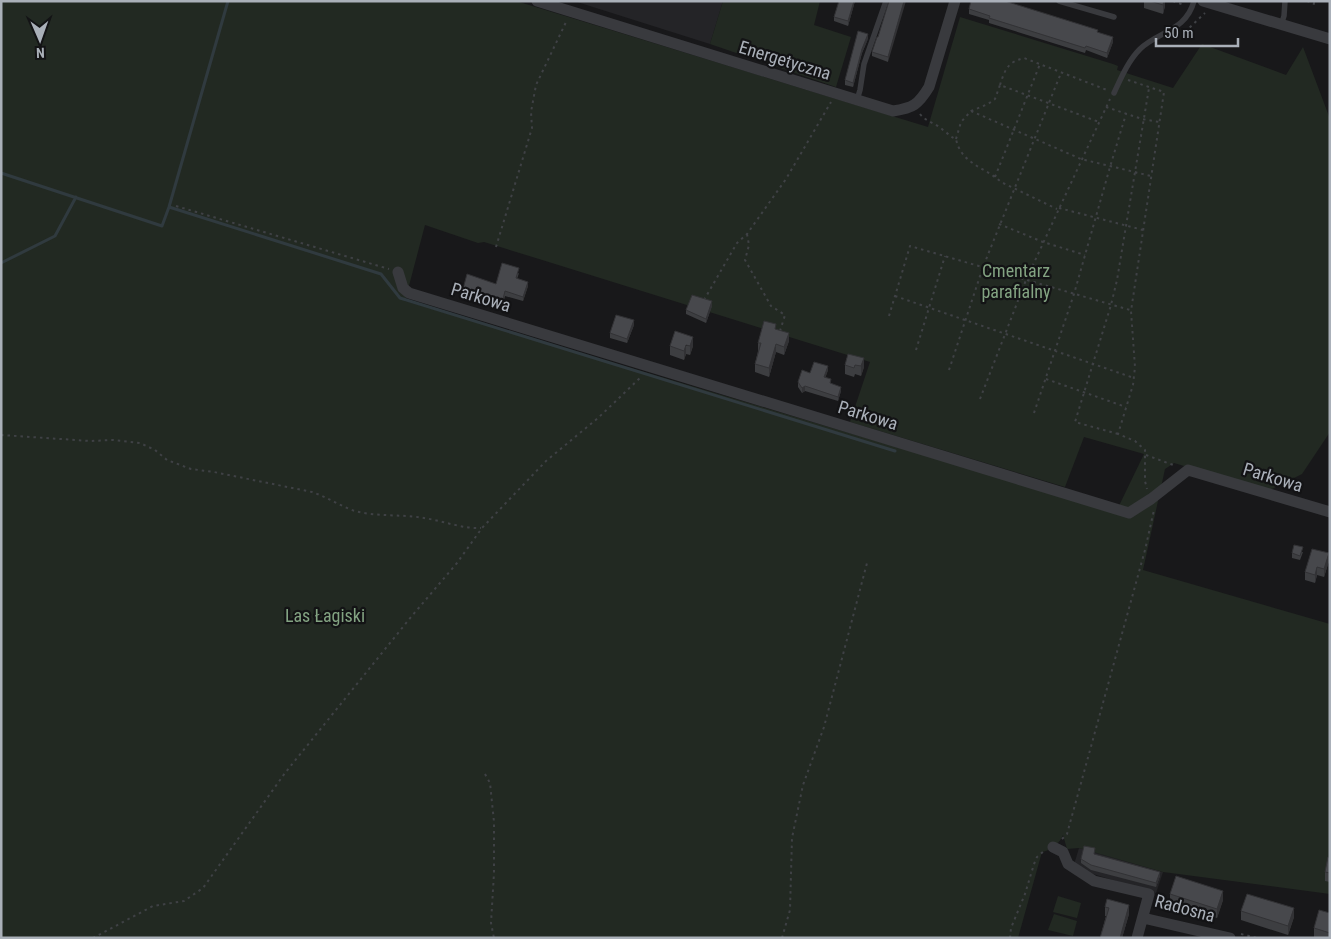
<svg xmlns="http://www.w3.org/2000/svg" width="1331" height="939" font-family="'Roboto Condensed',sans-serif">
	<rect width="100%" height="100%" fill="#18181a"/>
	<path fill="#242427" d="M574 1H723L710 44Z
		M1079 848 1163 872 1156 893 1073 868Z"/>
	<path fill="#222922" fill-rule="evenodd" d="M1 1H516L928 127 960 17 1113 64 1118 66 1117 70 1123 72 1173 88 1202 44 1286 75 1303 47 1330 119V432L1302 474 1268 491 1174 463 1165 469 1143 570 1330 624V894L1163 872 1079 848 1067 849 1063 835C1060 843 1050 851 1042 852L1018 938H1ZM425 225 478 243 484 242 539 259 870 362 850 422 1065 487 1084 437 1144 454 1116 512 405 301Z
		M723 1H820L814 25 851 37 836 87 710 44Z
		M1058 896 1081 903 1077 918 1053 912Z
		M1054 914 1077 921 1073 936 1048 930Z"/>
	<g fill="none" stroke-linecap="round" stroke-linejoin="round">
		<path stroke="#303a3f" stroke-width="3" d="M1 173 162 226 169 207 228 1
			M169 207 381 274 400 298 895 451
			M1 263 55 236 76 197"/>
		<path stroke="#3f4145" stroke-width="2" stroke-dasharray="2.5 4" stroke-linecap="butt" d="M1173 1 1184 5
			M1307 1 1314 3 1313 7
			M1185 32 1205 13
			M1128 80 1164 92 1131 311 1135 367 1133 385 1118 434 1135 441 1145 450V481L1147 489
			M1000 85C1005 69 1008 62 1024 58L1107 90
			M1106 107 1142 119 1159 122
			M971 111 1081 159 1151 176
			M920 114C926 122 936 123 943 130 949 134 950 137 956 139 961 164 985 167 1001 182L1057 209
			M956 139 961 122 971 111 988 104 995 99 1000 85 1099 122
			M995 177 1040 64
			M176 206 389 269
			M1059 208 1143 230
			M999 224 1043 242 1085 255
			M747 234 749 245 745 260 771 306 785 315 780 331
			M496 247 532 128 531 112 536 85 567 20
			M895 296 1134 378
			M704 300 737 243 747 234 786 179 831 102
			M889 316 910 246 1130 310
			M916 350 945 256
			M949 370 983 267 1061 73
			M1046 379 1126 407
			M980 399 1026 280 1110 99
			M1034 413 1074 294 1110 167 1126 114
			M1118 434 1075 422 1111 305 1117 280 1149 88
			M1 435 90 441 113 440 140 443 155 450 167 460 191 469 214 472 312 492C327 497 340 506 355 511 377 517 402 514 424 518 443 521 463 529 481 528
			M1146 455 1176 466
			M485 774 490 783 494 822V873L491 923 494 938
			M1062 839 1067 834 1145 550 1154 510
			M1241 934 1257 938
			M93 938 153 906 184 901 203 888 285 773 411 617 457 563 482 528 546 461 598 418 642 376
			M782 938 790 910 792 838 803 785 824 727 867 563
			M1010 938 1011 928 1025 894 1034 864 1037 857 1044 851"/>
		<path stroke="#393a3e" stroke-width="5.5" d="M1059 1 1114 17
			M1281 25 1284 16 1285 1
			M1114 93C1121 78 1128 61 1140 49 1159 31 1186 31 1194 1
			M857 100 860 90 864 64 886 1"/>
		<path stroke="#393a3e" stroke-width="11" d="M537 1 893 111C913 108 918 105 929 87L955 1
			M1203 1 1330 39
			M398 272 403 288 409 293 1129 513 1151 499 1188 470 1330 512
			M1053 847 1063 852 1068 864 1094 881 1149 894 1137 938
			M1143 918 1230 938"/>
	</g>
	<path fill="#3d3e41" d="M855 1 848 26 834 21V17Z
		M889 1 888 62 872 56V52L878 37Z
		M1144 1H1165V6L1163 14 1144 8Z
		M969 9 1098 32 1113 42 1107 58 1086 50 1085 53 989 23V20L969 14Z
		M868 39 862 53 853 87 845 85V80Z
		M519 273 517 279 528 286 523 301 505 296 503 304 463 293V289L496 284Z
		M712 306 706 323 686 314V310Z
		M634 325 627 343 610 338V333Z
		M776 329 789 341 784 355 776 352 769 377 755 372V364L758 351V343Z
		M670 346H693L690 355 686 354 684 360 670 355Z
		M848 354 864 367 861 376 855 374 854 377 845 374V365Z
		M828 370 825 378 841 391 838 401 805 391 802 393 798 387V382L810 373Z
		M1303 552 1300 560 1292 558V553Z
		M1329 561 1324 577 1317 575 1315 583 1305 580V572Z
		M1095 855 1160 876 1156 887 1091 870 1081 863V859Z
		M1330 858V882L1325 881V872Z
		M1170 894 1223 900 1217 918 1170 903Z
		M1105 907 1129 914 1122 938H1100L1106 916H1105Z
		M1241 911 1294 917 1288 935 1241 920Z
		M1330 913V938H1317L1314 937V928Z"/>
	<path fill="#323235" d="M854 1H855L848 26V21Z
		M904 1H906L888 62V57Z
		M1164 1H1165V6L1163 14V5Z
		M868 34V39L862 53 853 87V83L862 49Z
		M1113 37V42L1107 58V53Z
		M528 282V286L523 301V297Z
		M712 301V306L706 323V319Z
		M634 320V325L627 343V339Z
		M789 333V341L784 355V347Z
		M693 337V346L690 355V346Z
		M776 344V352L769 377V368Z
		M686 345V354L684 360V351Z
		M864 358V367L861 376V366Z
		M828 366V370L824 382V377Z
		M805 386V391L802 393V388Z
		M841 387V391L838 401V397Z
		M1329 553V561L1324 577V569Z
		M1317 567V575L1315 583V575Z
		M1160 872V876L1156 887V883Z
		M1223 891V900L1217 918V909Z
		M1129 905V914L1122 938H1120Z
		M1294 908V917L1288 935V926Z"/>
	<path fill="#47484c" stroke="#323235" d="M839 1H854L848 21 834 17Z
		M889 1H904L888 57 872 52 877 37H878Z
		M971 1H1005L1098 30 1097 32 1113 37 1107 53 1086 46 1085 48 989 18 990 16 969 9Z
		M1150 1H1164L1163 5Z
		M858 31 868 34 862 49 853 83 845 80Z
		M502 263 519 268 516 278 528 282 523 297 505 291 503 299 463 289 467 274 496 284Z
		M692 295 712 301 706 319 686 310Z
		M616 315 634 320 627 339 610 333Z
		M764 321 776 324 775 329 789 333 784 347 776 344 769 368 755 364 761 343H758Z
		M675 331 693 337 690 346 686 345 684 351 670 346Z
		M848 354 864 358 861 366 855 365 854 368 845 365Z
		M814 362 828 366 824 377 831 379 830 383 841 387 838 397 805 386 802 388 798 382 802 370 810 373Z
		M1294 545 1303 547 1300 556 1292 553Z
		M1312 549 1329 553 1324 569 1317 567 1315 575 1305 572Z
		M1084 846 1095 848 1094 854 1160 872 1156 883 1091 865 1081 859Z
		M1328 857 1330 858V873L1325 872Z
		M1176 876 1223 891 1217 909 1170 894Z
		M1247 894 1294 908 1288 926 1241 911Z
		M1107 899 1129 905 1120 938H1100L1109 908 1105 907Z
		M1319 910 1330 913V933L1314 928Z"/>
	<g text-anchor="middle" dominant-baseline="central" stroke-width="4.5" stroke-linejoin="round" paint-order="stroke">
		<g font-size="18" fill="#aab0b9" stroke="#131315">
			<text transform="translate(785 60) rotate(17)">Energetyczna</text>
			<text transform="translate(481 297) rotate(17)">Parkowa</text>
			<text transform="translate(868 415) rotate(17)">Parkowa</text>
			<text transform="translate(1273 477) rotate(17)">Parkowa</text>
			<text transform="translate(1185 908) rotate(15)">Radosna</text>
		</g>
		<g font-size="18" fill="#83a382" stroke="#131315">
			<text x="1016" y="270">Cmentarz<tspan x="1016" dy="21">parafialny</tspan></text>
			<text x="325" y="615">Las Łagiski</text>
		</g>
	</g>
	<rect width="1331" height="939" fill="none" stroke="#aab0b9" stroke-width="5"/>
	<g transform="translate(40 40) rotate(178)" stroke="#131315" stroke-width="4" paint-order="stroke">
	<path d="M0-4L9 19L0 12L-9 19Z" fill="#aab0b9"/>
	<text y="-8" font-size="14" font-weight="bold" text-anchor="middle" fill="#aab0b9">N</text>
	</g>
	<path d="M1156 38v8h82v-8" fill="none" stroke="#aab0b9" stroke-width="2.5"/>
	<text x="1164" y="38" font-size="15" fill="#aab0b9" stroke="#131315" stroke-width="4" paint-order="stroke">50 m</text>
</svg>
